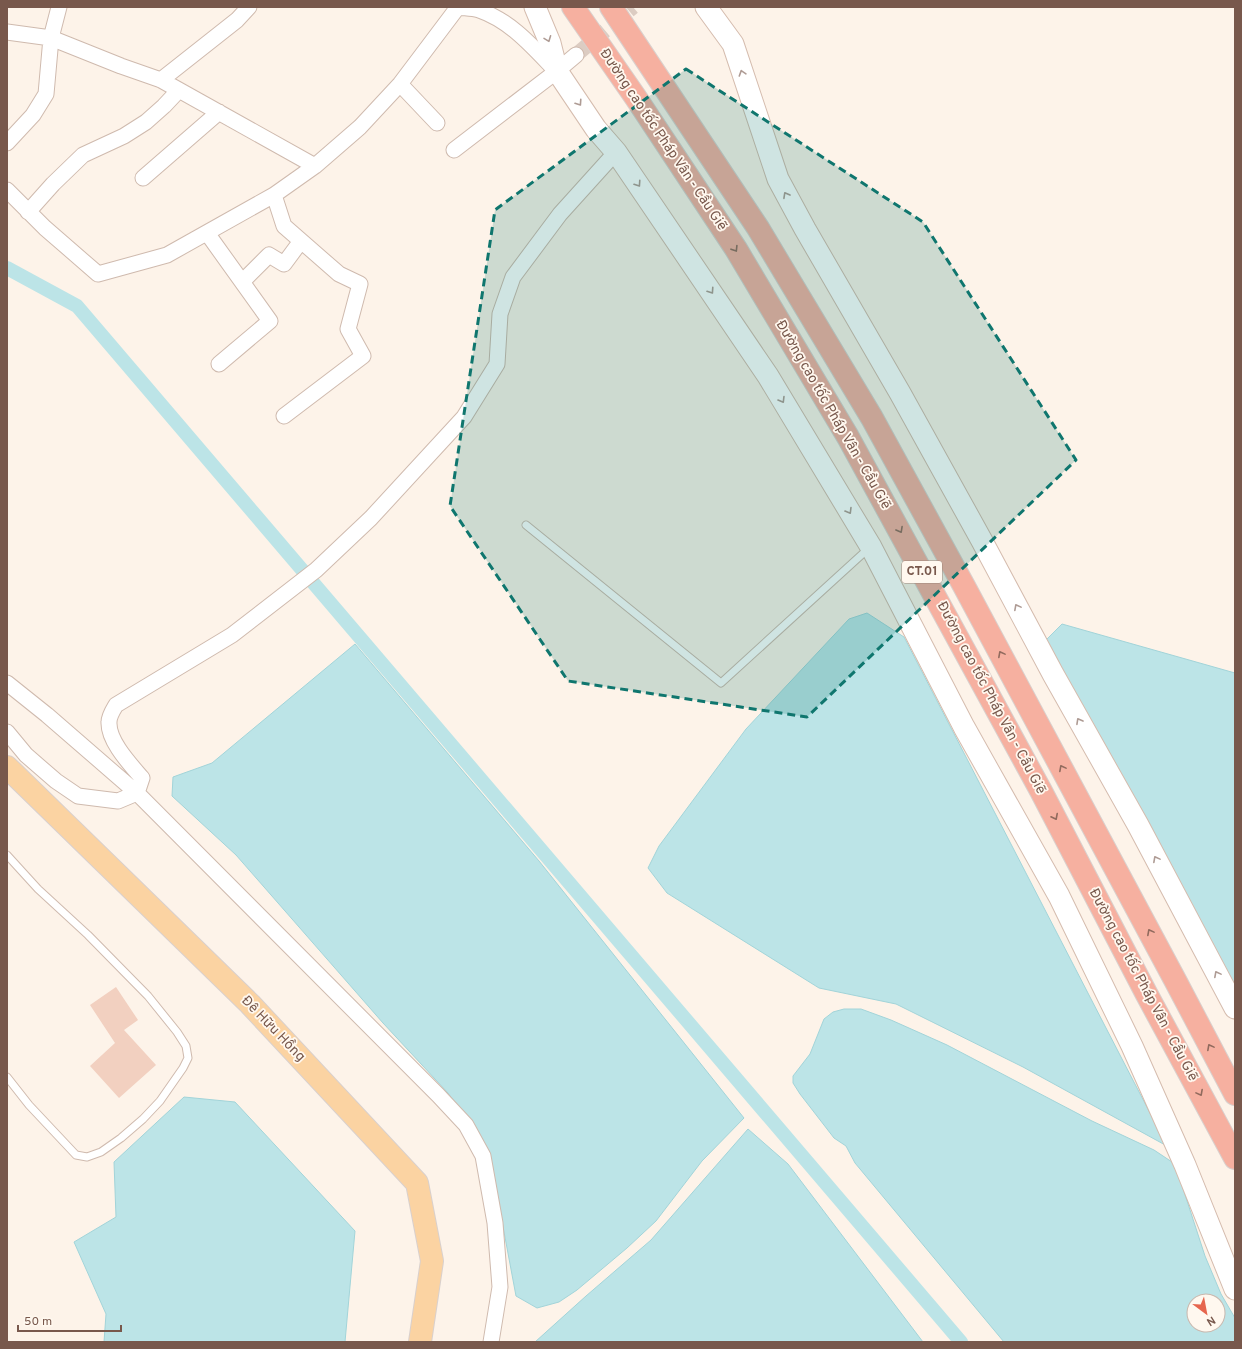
<svg xmlns="http://www.w3.org/2000/svg" width="1242" height="1349" font-family="Overpass,sans-serif">
	<rect width="100%" height="100%" fill="#fdf3e9"/>
	<path fill="#bce4e7" stroke="#a2d4d9" fill-rule="evenodd" d="M867 613 904 637 1167 1146 1023 1067 896 1004 819 988 667 893 648 868 659 846 746 729 849 619Z
		M1062 624 1235 673V996L1045 641Z
		M355 644 539 861 744 1118 702 1161 656 1221 627 1248 577 1290 559 1302 537 1308 516 1296 501 1216 489 1159 475 1131 448 1093 383 1023 236 855 172 796 173 777 212 763Z
		M844 1009H861L891 1020 947 1045 1092 1121 1154 1150 1175 1164 1205 1256 1221 1294 1235 1318V1342H1004L855 1163 846 1146 834 1138 800 1094 793 1083V1076L810 1054 824 1019 833 1012ZM1194 1301H1218V1325H1194Z
		M184 1097 235 1102 355 1231 345 1342H104L106 1314 74 1242 116 1217 114 1162Z
		M748 1129 788 1164 923 1342H535L586 1296 651 1240Z"/>
	<g fill="none" stroke-linecap="round" stroke-linejoin="round">
		<path stroke="#bce4e7" stroke-width="14" d="M7 268 77 306 961 1342"/>
	</g>
	<path fill="#f2d0c0" d="M116 987 138 1020 124 1030 156 1065 119 1098 90 1066 115 1043 90 1005Z"/>
	<g fill="none" stroke-linecap="round" stroke-linejoin="round">
		<path stroke="#dcccc2" stroke-width="15" stroke-dasharray="15 8" stroke-linecap="butt" d="M576 55 633 7"/>
		<g stroke="#cfbaae" stroke-width="9">
			<path id="lane" d="M526 525 721 683 869 548
				M7 855 38 889 88 935 148 996 177 1032 186 1046 188 1058 183 1068 160 1101 143 1119 121 1138 101 1152 87 1157 76 1155 29 1105 7 1077"/>
		</g>
		<g stroke="#cfbaae" stroke-width="17">
			<path id="street" d="M458 7C465 8 473 8 479 10 511 21 533 47 556 71
				M7 32 51 38 121 66 161 80 315 166
				M161 80 237 20 249 7
				M400 84 437 123
				M7 143 33 115 46 94 51 38 59 7
				M454 150 557 71 576 55
				M143 178 219 112
				M7 190 45 228 98 274 167 255 274 195 315 166 360 127 400 84 458 7
				M274 195 284 226 339 274 360 284 348 329 363 356 284 416
				M28 212 53 184 83 155 124 136 146 122 164 106 179 90
				M207 233 270 321 219 364
				M242 282 269 255 284 264 301 241
				M7 683 47 715 137 793 438 1095 466 1125 483 1156 495 1223 500 1287 491 1342
				M7 732 26 755 56 781 78 796 118 801 137 793 142 778C130 764 108 741 109 722 109 716 113 710 116 705L232 635 316 570 371 518 464 417 497 364 500 314 513 277 560 214 616 152"/>
		</g>
		<g stroke="#d5bcae" stroke-width="23">
			<path id="secondary" d="M535 7 550 43 557 71 596 129 616 152 768 376 871 547 964 727 1059 896 1132 1046 1185 1165 1235 1289
				M706 7 733 44 778 179 805 229 900 393 982 541 1053 674 1138 825 1235 1008"/>
		</g>
		<g stroke="#d9d0cd" stroke-width="24">
			<path id="primary" d="M7 767 250 1004 417 1183 432 1261 420 1342"/>
		</g>
		<g stroke="#d9d0cd" stroke-width="24">
			<path id="highway" d="M573 7 636 98 736 249 848 437 1041 791 1146 993 1235 1158
				M611 7 758 228 872 418 964 586 1175 980 1235 1094"/>
		</g>
		<use href="#lane" stroke="#fff" stroke-width="7"/>
		<use href="#street" stroke="#fff" stroke-width="15"/>
		<use href="#secondary" stroke="#fff" stroke-width="21"/>
		<use href="#primary" stroke="#fbd3a2" stroke-width="22"/>
		<use href="#highway" stroke="#f6b0a0" stroke-width="22"/>
	</g>
	<defs><path id="oneway-chevron" d="M-2-3.5L2.5 0L-2 3.5" fill="none" stroke-width="1.6" stroke-linecap="round" stroke-linejoin="round"/></defs>
	<g stroke="#ae9b94">
		<use href="#oneway-chevron" transform="translate(548 39) rotate(69)"/>
		<use href="#oneway-chevron" transform="translate(742 73) rotate(-108)"/>
		<use href="#oneway-chevron" transform="translate(579 103) rotate(56)"/>
		<use href="#oneway-chevron" transform="translate(638 184) rotate(56)"/>
		<use href="#oneway-chevron" transform="translate(786 195) rotate(-119)"/>
		<use href="#oneway-chevron" transform="translate(711 291) rotate(56)"/>
		<use href="#oneway-chevron" transform="translate(782 400) rotate(59)"/>
		<use href="#oneway-chevron" transform="translate(849 511) rotate(59)"/>
		<use href="#oneway-chevron" transform="translate(1017 607) rotate(-118)"/>
		<use href="#oneway-chevron" transform="translate(1079 721) rotate(-119)"/>
		<use href="#oneway-chevron" transform="translate(1156 859) rotate(-118)"/>
		<use href="#oneway-chevron" transform="translate(1217 974) rotate(-118)"/>
	</g>
	<g stroke="#916a5d">
		<use href="#oneway-chevron" transform="translate(735 249) rotate(58)"/>
		<use href="#oneway-chevron" transform="translate(900 530) rotate(61)"/>
		<use href="#oneway-chevron" transform="translate(1001 654) rotate(-118)"/>
		<use href="#oneway-chevron" transform="translate(1062 768) rotate(-118)"/>
		<use href="#oneway-chevron" transform="translate(1055 817) rotate(63)"/>
		<use href="#oneway-chevron" transform="translate(1150 932) rotate(-118)"/>
		<use href="#oneway-chevron" transform="translate(1210 1047) rotate(-118)"/>
		<use href="#oneway-chevron" transform="translate(1200 1093) rotate(62)"/>
	</g>
	<path fill="#0f766e" fill-opacity="0.2" stroke="#0f766e" stroke-width="3" stroke-dasharray="8 5" stroke-linejoin="round" d="M686 69 923 222 1076 460 807 717 568 681 450 506 495 210Z"/>
	<g text-anchor="middle" dominant-baseline="central" stroke-width="3.5" stroke-linejoin="round" paint-order="stroke">
		<rect fill="#fff8ef" stroke="#a0887d" stroke-width="1" x="902" y="561" width="40" height="22" rx="3"/>
		<g font-size="13" font-weight="bold" fill="#78584c">
			<text x="922" y="572">CT.01</text>
		</g>
		<g font-size="14" fill="#78584c" stroke="#fff8ef">
			<text transform="translate(663 140) rotate(56)">Đường cao tốc Pháp Vân - Cầu Giẽ</text>
			<text transform="translate(833 415) rotate(60)">Đường cao tốc Pháp Vân - Cầu Giẽ</text>
			<text transform="translate(991 698) rotate(62)">Đường cao tốc Pháp Vân - Cầu Giẽ</text>
			<text transform="translate(1143 985) rotate(62)">Đường cao tốc Pháp Vân - Cầu Giẽ</text>
			<text transform="translate(273 1029) rotate(46)">Đê Hữu Hồng</text>
		</g>
	</g>
	<rect width="1242" height="1349" fill="none" stroke="#78584c" stroke-width="16"/>
	<g transform="translate(1206 1313) rotate(148)"><circle r="19" fill="#fff8ef" stroke="#c9b8ae"/>
	<path d="M0-3L7 15L0 10L-7 15Z" fill="#e6664e"/>
	<text y="-6" font-size="11" font-weight="bold" text-anchor="middle" fill="#78584c">N</text>
	</g>
	<path d="M18 1325v6h103v-6" fill="none" stroke="#78584c" stroke-width="2"/>
	<text x="24" y="1325" font-size="12" fill="#78584c" stroke="#fff8ef" stroke-width="3" paint-order="stroke">50 m</text>
</svg>
